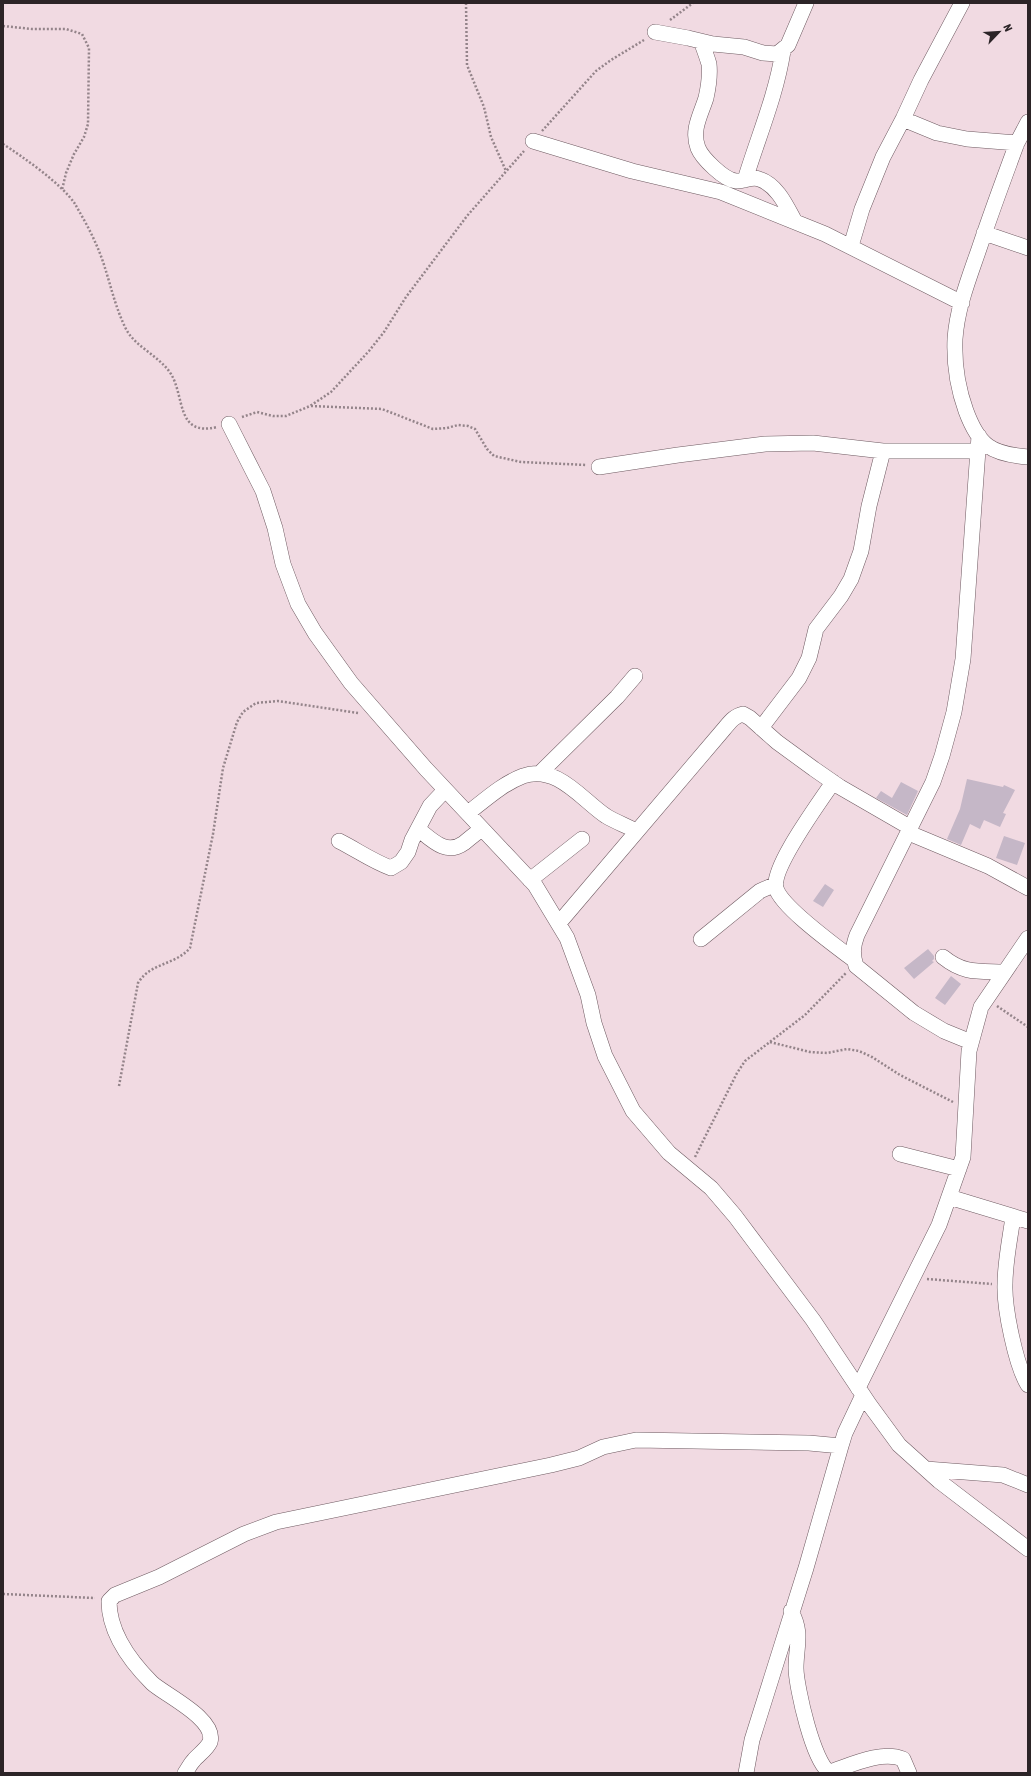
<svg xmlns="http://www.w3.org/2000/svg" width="1031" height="1776" font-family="'Asap Condensed',sans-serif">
	<rect width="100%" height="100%" fill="#f1dae2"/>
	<path fill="#c5b7c7" d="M967 779 1003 787 1004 785 1015 790 1003 813 1006 814 1000 827 984 820 980 829 970 824 961 845 947 839 960 809Z
		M901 782 918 791 907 815 876 798 881 791 892 798Z
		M1004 836 1025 843 1017 865 996 858Z
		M825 884 834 890 823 907 813 901Z
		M928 949 934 956V959L932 961 934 962 914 979 904 968Z
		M951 976 961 984 945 1005 935 998Z"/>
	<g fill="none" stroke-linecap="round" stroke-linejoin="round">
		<g stroke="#6e5a61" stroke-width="16">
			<path id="minor" d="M655 32 688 38 713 44 744 47 763 53 777 54 788 45 806 3
				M701 41C704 49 707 57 709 64 710 73 708 89 706 98 701 114 691 130 698 148 702 158 724 180 736 181 744 182 751 176 759 179 777 185 786 205 794 220
				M903 119 937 133 967 139 1017 143
				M1028 122 1017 143C1004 178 991 213 979 249 969 278 957 308 955 339 954 363 958 389 966 411 979 446 991 454 1028 457
				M533 141 632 171 721 192 825 234 962 303
				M745 180C758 137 776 96 783 51
				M984 233 1028 248
				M851 246 862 209 883 157 903 119 921 80 962 3
				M229 424 263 491 275 528 283 564 298 604 315 633 351 683 426 769 535 885 567 938 588 995 594 1023 605 1056 633 1111 669 1153 711 1188 735 1216 813 1320 869 1404 899 1445 939 1481 1028 1549
				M599 467 678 455 765 444 813 443 883 451H978
				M761 728 799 678 809 658 816 629 841 596 851 579 861 551 869 506 883 451
				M540 773 617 697 635 676
				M833 782C821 801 771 867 776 888 781 907 837 947 854 960
				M468 813C485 800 502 784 523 776 557 764 582 800 606 816 616 822 627 826 636 831
				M418 829C432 840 446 856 464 843 470 838 476 833 482 829
				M909 833 988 866 1028 888
				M339 841C357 850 372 861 391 868L401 862 408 852 412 840 430 806 445 790
				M530 880 582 839
				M559 923 724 729C730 722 734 716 743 714L750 718 777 742 814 769 840 787 911 828
				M701 939 760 891 776 884
				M943 957C964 974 978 971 1004 972
				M971 1042 944 1031 914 1013 856 966C852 954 853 946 857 935L933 782 942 756 954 712 963 659 979 436
				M900 1154 959 1169
				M949 1197 1028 1221
				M1013 1217C1010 1239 1005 1262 1005 1284 1004 1308 1016 1366 1028 1385
				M858 1388 939 1225 963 1157 969 1051 981 1007 1028 938
				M926 1469 1003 1475 1028 1485
				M791 1611C803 1633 796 1646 796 1668 796 1686 814 1766 830 1772 851 1765 882 1750 903 1759L909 1773
				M185 1773C188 1769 190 1764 194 1760 198 1755 207 1749 210 1742 217 1719 165 1695 152 1683 130 1661 109 1632 109 1601L115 1595 159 1577 244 1534 276 1522 551 1465 579 1458 603 1447 636 1440 809 1443 841 1446
				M746 1773 752 1740 806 1568 841 1446 845 1433 863 1395"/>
		</g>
		<path stroke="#94848a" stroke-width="2.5" stroke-dasharray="2 2" stroke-linecap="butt" d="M466 3 467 65 484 107 491 137 506 171
			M670 20 693 3
			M3 26 32 29H66L82 34 89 48 88 124 84 137 74 154 66 173 62 190
			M542 131 596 71 611 60 644 40
			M3 144C23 157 62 184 75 204 82 216 90 230 96 244 108 270 112 300 125 327 134 347 159 355 171 374 185 397 176 437 217 427
			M311 406 382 409 433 429 447 428 458 425 468 426 475 429 487 449 494 456 521 462 587 465
			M242 417 257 412 273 416H286L310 406 331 392 369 351 384 332 406 297 467 216 524 151
			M997 1006 1028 1027
			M770 1042 810 1052 827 1053 847 1049 859 1051 872 1057 900 1075 953 1102
			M119 1086 138 983C151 962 174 966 190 948L213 834 223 768 237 722 243 712 256 703 278 701 358 713
			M695 1157 737 1073 745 1061 805 1015 846 973
			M927 1279 992 1284
			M3 1594 95 1598"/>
		<use href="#minor" stroke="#fff" stroke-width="15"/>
	</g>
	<rect width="1031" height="1776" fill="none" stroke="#2c2427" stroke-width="8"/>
	<g transform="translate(999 32) rotate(65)" stroke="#f1dae2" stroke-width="3" paint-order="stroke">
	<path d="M0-3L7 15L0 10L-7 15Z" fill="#2c2427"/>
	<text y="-6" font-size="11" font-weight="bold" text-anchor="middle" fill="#2c2427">N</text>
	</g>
</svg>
